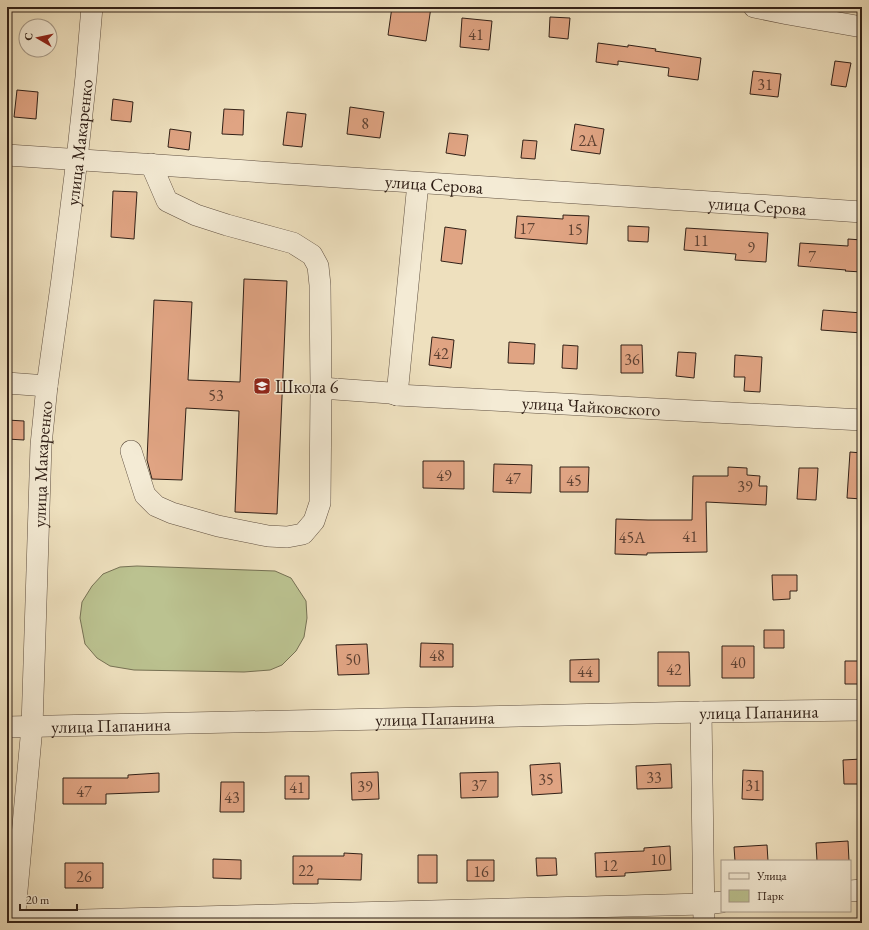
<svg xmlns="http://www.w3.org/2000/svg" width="869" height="930" font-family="'EB Garamond',serif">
	<rect width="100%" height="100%" fill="#eee0be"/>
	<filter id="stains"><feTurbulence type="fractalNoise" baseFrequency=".005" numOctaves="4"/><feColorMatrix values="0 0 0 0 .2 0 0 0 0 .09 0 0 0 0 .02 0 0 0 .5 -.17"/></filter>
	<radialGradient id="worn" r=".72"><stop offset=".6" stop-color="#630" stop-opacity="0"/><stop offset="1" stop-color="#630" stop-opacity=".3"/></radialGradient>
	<path fill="#bbc290" stroke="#767154" d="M137 566 275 571 291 578 306 601 307 618 304 637 296 651 282 665 270 670 244 672 134 670 110 666 97 658 85 644 80 618 82 602 92 586 103 574 120 567Z"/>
	<path fill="#e0a483" stroke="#312017" d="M392 7H431L426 41 388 35Z
		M550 17 570 18 568 39 549 37Z
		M462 18 492 21 489 50 460 47Z
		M598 43 628 47V45L656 49 655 51 701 58 698 80 668 76 669 68 618 61V65L596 62Z
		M835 61 851 63 846 87 831 85Z
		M753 71 781 74 778 97 750 94Z
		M17 90 38 92 36 119 14 117Z
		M113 99 133 102 131 122 111 120Z
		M350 107 384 112 380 138 347 134Z
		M224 109 244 110 243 135 222 134Z
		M287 112 306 114 302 147 283 145Z
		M575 124 604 129 600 154 571 150Z
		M170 129 191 132 189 150 168 147Z
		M449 133 468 135 465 156 446 153Z
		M523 140 537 141 535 159 521 158Z
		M113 191 137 192 134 239 111 237Z
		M563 215 589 216 587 244 515 238 517 216 563 219Z
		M628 226 649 227 648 242 628 241Z
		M445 227 466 230 462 264 441 261Z
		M686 228 768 233 766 262 735 260 736 254 684 250Z
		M848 239 862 240V272L845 271 846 270 798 266 800 243 848 246Z
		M244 279 287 281 277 514 235 512 239 411 186 408 182 480 152 479 147 460 154 300 192 302 188 380 240 382Z
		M823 310 862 313V333L821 330Z
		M432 337 454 340 451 368 429 365Z
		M509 342 535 344 534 364 508 363Z
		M563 345 578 346 577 369 562 368Z
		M621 345H642L643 373H621Z
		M678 352 696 353 694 378 676 376Z
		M735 355 762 357 760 392 744 391 745 377H734Z
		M7 420 24 421V440L7 439Z
		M850 452 862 453V499L847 498Z
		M423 461H464V489L423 488Z
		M494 464 532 465 531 493 493 492Z
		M560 467H589L588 492H560Z
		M728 467 747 468V475L760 476 759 486H767L766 505 706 502 707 552 647 553V555L615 554 616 519 648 520H692L693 476H728Z
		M799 468H818L816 500 797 499Z
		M772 575H797V591H790V599L773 600Z
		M764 630H784V648H764Z
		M421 643 453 644V667H420Z
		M367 644 369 674 338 675 336 645Z
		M722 646H754V678H722Z
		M658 652H689L690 686H658Z
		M599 659V682H570V660Z
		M845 661H862V684H845Z
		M862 759V784H844L843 760Z
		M560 763 562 793 532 795 530 765Z
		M671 764 672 788 637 789 636 766Z
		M743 770 763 771V800L742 799Z
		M378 772 379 799 352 800 351 773Z
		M498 772V797L461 798 460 773Z
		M159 773V792L106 794V804H63V778H128V775Z
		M285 776H309V799H285Z
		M221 782H244V812H220Z
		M848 841 849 861H817L816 843Z
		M767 845 768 861H735L734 847Z
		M670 846 671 870 625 873V876L596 877 595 853 644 851V848Z
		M344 853 362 854 361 880 318 879V884H293V856H344Z
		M418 855H437V883H418Z
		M536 858H556L557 875 537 876Z
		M213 859 241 860V879L213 878Z
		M467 860H494V881H467Z
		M65 863H103V888H65Z"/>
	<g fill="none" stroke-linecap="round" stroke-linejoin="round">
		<g stroke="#605041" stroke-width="22">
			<g id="minor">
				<path d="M754 7 788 14 862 27"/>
				<path id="s1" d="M7 155 862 212"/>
				<path d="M7 383 47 386"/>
				<path id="s2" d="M321 388 390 393 397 395 862 420"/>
				<path d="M397 395 418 183"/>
				<path d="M131 451 145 495 156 506 172 513 218 526 268 536 287 537 303 534 314 521 320 503 321 388 320 285 318 266 312 255 293 243 227 225 196 215 167 201 151 164"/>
				<path d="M701 712 704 923"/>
				<path id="s3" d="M7 727 701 712 862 710"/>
				<path d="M850 891 862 890"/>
				<path d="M7 922 704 904 722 902"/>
				<path id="s4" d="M14 923 32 727 41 445 47 386 62 279 77 159 86 77 92 7"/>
			</g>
		</g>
		<use href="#minor" stroke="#f4ebd5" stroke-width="21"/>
	</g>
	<defs>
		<g id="school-square" transform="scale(0.9)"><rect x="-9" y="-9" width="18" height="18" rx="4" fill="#8f2418" stroke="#f4ebd5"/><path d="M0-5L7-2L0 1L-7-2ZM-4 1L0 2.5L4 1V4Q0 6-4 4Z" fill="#fff"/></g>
	</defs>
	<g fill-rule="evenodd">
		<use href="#school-square" x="262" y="386"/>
	</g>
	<g text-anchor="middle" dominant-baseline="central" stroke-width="3" stroke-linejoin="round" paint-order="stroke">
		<g font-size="16" fill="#5d4132">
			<text x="476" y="34">41</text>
			<text x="765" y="84">31</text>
			<text x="365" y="123">8</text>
			<text x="588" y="140">2А</text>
			<text x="527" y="228">17</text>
			<text x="575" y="229">15</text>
			<text x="701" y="240">11</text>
			<text x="751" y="247">9</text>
			<text x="812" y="256">7</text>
			<text x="441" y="353">42</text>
			<text x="632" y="359">36</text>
			<text x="216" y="395">53</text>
			<text x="444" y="475">49</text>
			<text x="513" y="478">47</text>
			<text x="574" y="480">45</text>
			<text x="745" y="486">39</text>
			<text x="690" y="536">41</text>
			<text x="632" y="537">45А</text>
			<text x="437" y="655">48</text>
			<text x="353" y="659">50</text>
			<text x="738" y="662">40</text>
			<text x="674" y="669">42</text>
			<text x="585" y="671">44</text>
			<text x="654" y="777">33</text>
			<text x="546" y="779">35</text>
			<text x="479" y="785">37</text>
			<text x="753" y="785">31</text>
			<text x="365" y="786">39</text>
			<text x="297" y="787">41</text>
			<text x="84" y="791">47</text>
			<text x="232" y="797">43</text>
			<text x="658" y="859">10</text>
			<text x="610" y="865">12</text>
			<text x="306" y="870">22</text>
			<text x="481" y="871">16</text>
			<text x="84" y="876">26</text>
		</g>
		<g font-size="18" fill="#312017" stroke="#f4ebd5">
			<text stroke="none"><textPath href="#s4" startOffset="784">улица Макаренко</textPath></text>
			<text stroke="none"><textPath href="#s1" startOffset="428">улица Серова</textPath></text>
			<text stroke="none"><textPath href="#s1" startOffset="752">улица Серова</textPath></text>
			<text stroke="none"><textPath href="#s2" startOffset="271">улица Чайковского</textPath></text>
			<text stroke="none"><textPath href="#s4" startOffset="460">улица Макаренко</textPath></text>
			<text stroke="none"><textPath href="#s3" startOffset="752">улица Папанина</textPath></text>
			<text stroke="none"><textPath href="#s3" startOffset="428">улица Папанина</textPath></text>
			<text stroke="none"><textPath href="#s3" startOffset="104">улица Папанина</textPath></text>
		</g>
		<g font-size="18" fill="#312017" stroke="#f4ebd5" text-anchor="start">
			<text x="275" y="386">Школа 6</text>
		</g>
	</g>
	<rect width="869" height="930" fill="none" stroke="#eee0be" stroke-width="24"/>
	<rect x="8" y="8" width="853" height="914" fill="none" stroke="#312017" stroke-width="2"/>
	<rect x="12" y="12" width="845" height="906" fill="none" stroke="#312017"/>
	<rect x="721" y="860" width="130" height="52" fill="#f4ebd5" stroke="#a69a89"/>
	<rect x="729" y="873" width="20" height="6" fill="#f4ebd5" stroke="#a69a89"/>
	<text x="757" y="880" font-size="12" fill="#312017">Улица</text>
	<rect x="729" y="890" width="20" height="12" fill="#bbc290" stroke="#a69a89"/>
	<text x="757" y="900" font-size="12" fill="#312017">Парк</text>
	<g transform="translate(38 38) rotate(279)"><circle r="19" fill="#f4ebd5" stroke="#a69a89"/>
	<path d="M0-3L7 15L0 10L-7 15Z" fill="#8f2418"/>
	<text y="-6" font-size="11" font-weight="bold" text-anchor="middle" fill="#312017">С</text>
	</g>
	<path d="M20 904v6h57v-6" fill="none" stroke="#312017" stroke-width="2"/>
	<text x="26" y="904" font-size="12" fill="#312017" stroke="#f4ebd5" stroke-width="3" paint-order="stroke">20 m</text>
	<rect width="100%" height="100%" filter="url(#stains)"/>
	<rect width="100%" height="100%" fill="url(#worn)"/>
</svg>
